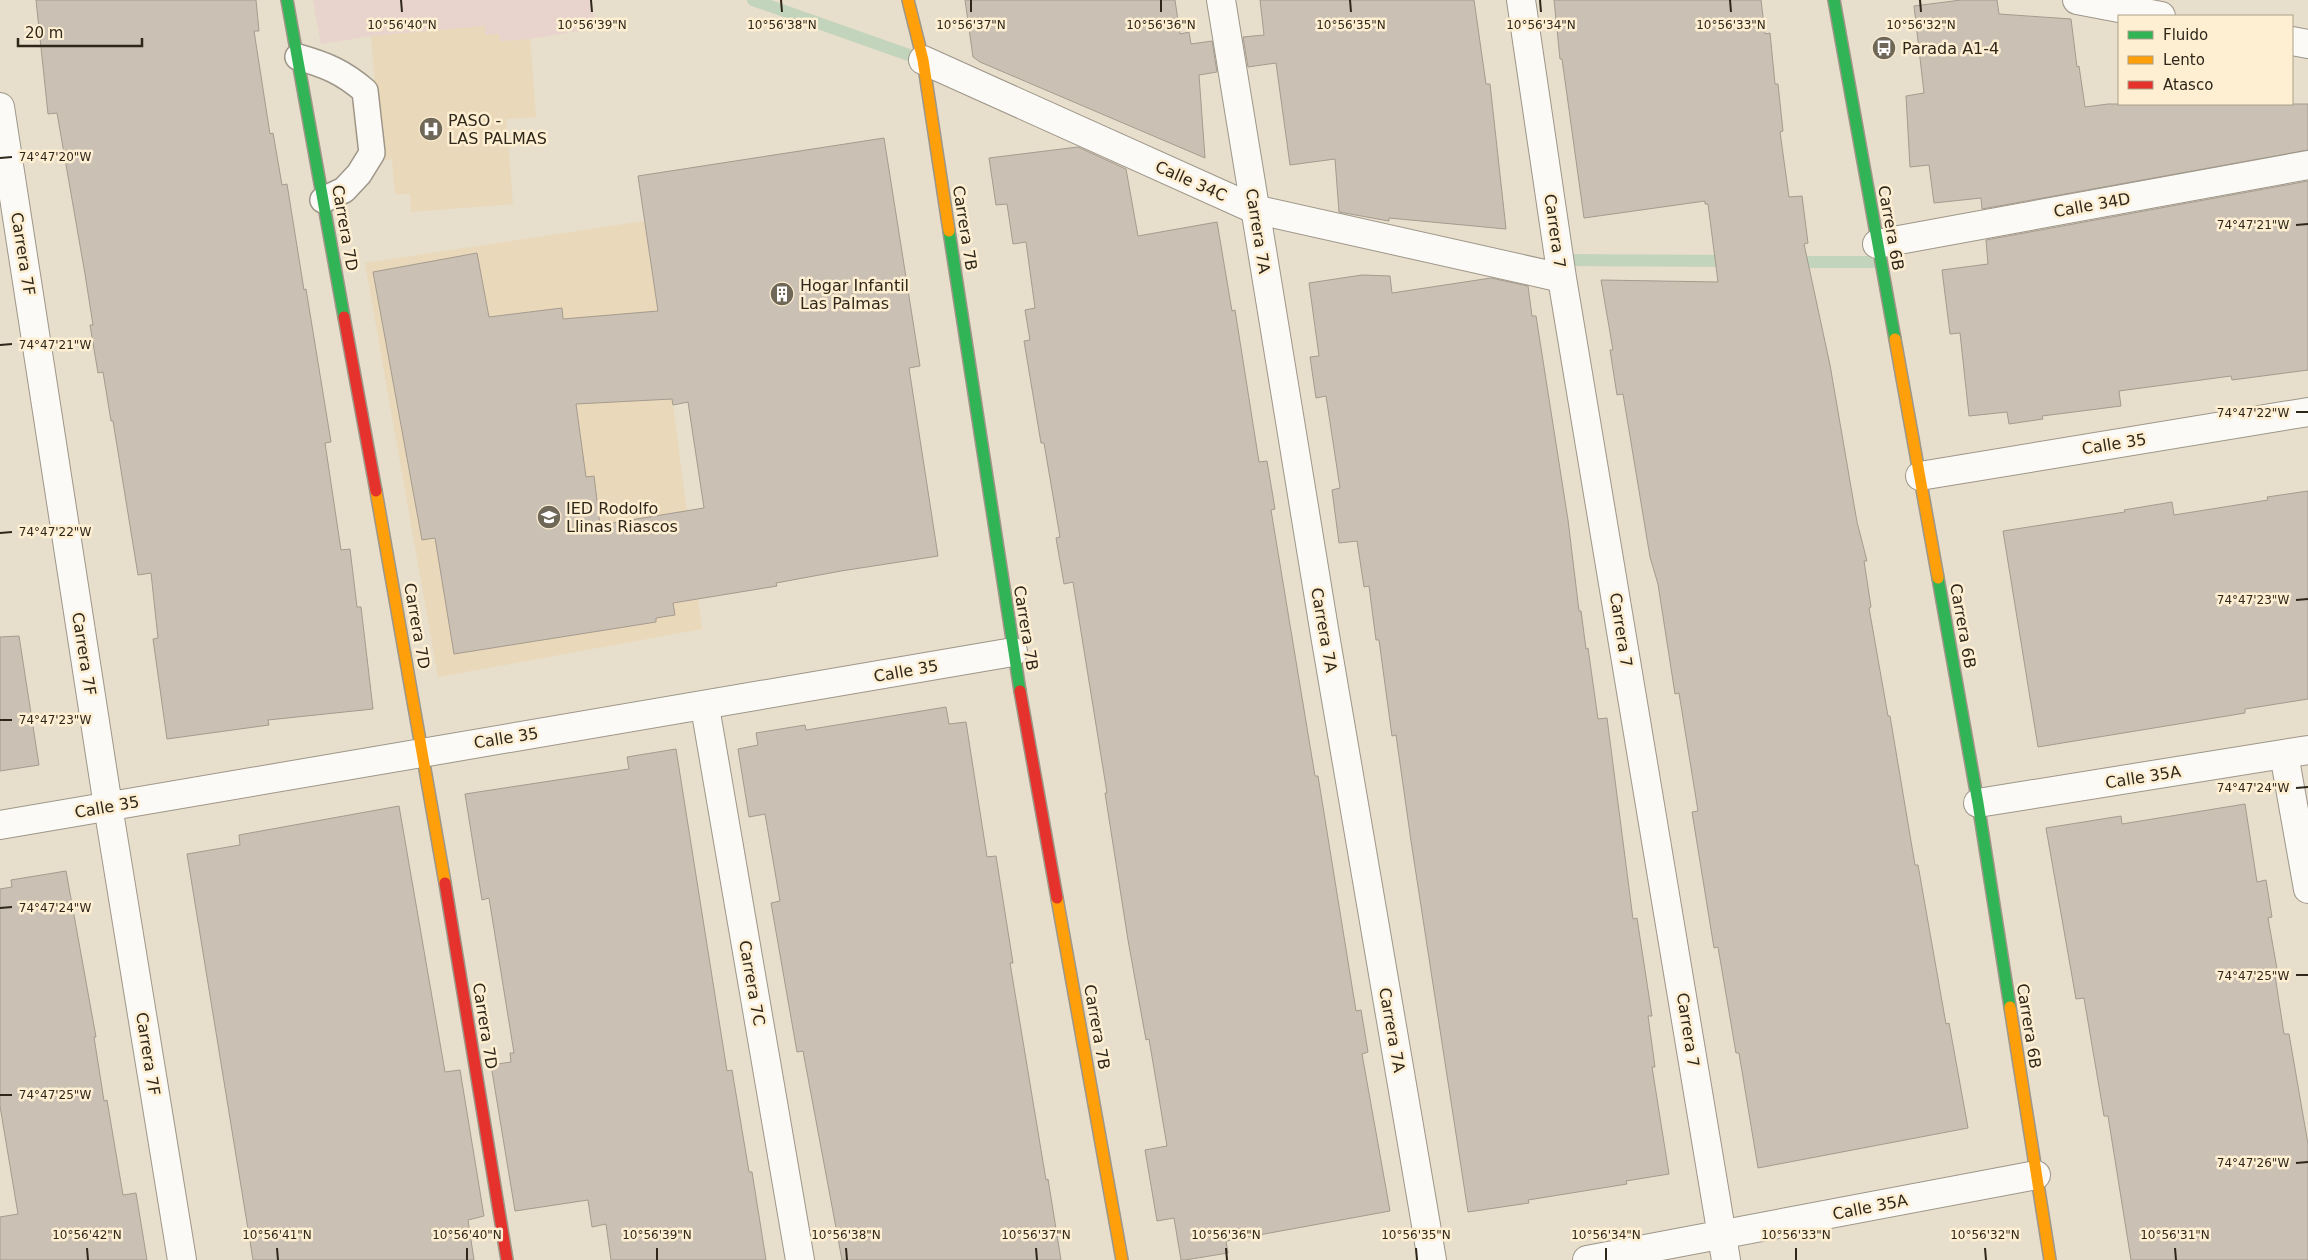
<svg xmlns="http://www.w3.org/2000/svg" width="2308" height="1260" font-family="'DejaVu Sans',sans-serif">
	<rect width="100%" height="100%" fill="#e7decb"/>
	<path fill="#e9d8b9" d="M485 26 499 34 500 41 530 39 536 117 506 119 513 204 411 212 410 194H395L392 159 382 160 371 140 356 141 352 99 376 96 371 36Z
		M644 221 673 405 702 629 438 677 365 263Z"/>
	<path fill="#e8d4cc" d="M313 0H591L596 28 530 39 500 41 499 34 485 35V26L371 36 321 44Z"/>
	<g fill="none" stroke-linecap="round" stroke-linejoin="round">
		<path stroke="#c3d4bc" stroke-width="12" d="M753 0 923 60
			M1559 260 1732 261
			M1792 262H1880"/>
	</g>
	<path fill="#cac0b4" stroke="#a59b8e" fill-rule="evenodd" d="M36 0H256L259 31H254L270 134 273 133 282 185 287 184 304 290 306 289 331 442 325 443 341 550 350 549 357 607H361L373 709 268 720 269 725 167 739 153 639 158 638 151 573 138 575 113 421H111L103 372 98 373 90 325H93L85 274 57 113 48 114Z
		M965 0H1175L1180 34 1189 32 1191 44 1212 41 1217 72 1199 75 1205 158 980 62 973 57Z
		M1260 0H1474L1486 84H1490L1506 229 1389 218V221L1339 212 1335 159 1290 165 1276 63 1248 67 1243 37 1264 35Z
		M1554 0H1761L1765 34 1770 33 1775 84H1778L1783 131 1780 132 1789 197 1802 196 1808 243 1804 244 1830 365 1857 522 1867 561H1864L1871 607 1869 608 1888 716H1890L1915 865H1918L1946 1024 1949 1023 1968 1128 1758 1168 1739 1053H1736L1718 947 1714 948 1692 812 1698 811 1679 693 1675 694 1658 584 1650 557 1623 394 1617 395 1610 350H1613L1601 280 1718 282 1708 204H1705V201L1584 218 1562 59H1560Z
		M1961 0H1997L1999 14 2071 19 2077 67 2079 66 2085 107 2108 104H2308V150L1982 209 1981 198 1934 203 1929 165 1910 167 1906 96 1924 93 1914 6Z
		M884 138 920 366 909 368 938 556 841 571 776 583 777 586 673 603 675 615 656 618V622L454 654 435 538 422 540 373 272 477 253 489 317 562 308 563 319 658 311 638 176ZM672 399 673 405 688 402 704 508 600 525 594 476 586 477 576 404Z
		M1078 147 1126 169 1138 236 1217 222 1232 311 1235 310 1259 462 1267 461 1275 509 1271 510 1315 776H1318L1356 1011 1361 1010 1368 1052 1362 1054 1390 1211 1226 1241 1228 1253 1185 1260H1181L1174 1218 1157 1221 1145 1150 1167 1146 1149 1039 1146 1040 1128 940 1105 793H1107L1073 582 1064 584 1056 538 1060 537 1044 443H1041L1024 341 1030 340 1025 310 1035 308 1026 242 1013 244 1007 204 996 205 989 158Z
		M2308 181V370L2232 380 2231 376 2119 391 2121 406 2042 416 2043 419 2009 424 2007 412 1969 416 1960 333 1950 334 1942 270 1988 264 1986 240Z
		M1362 275 1390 276 1392 293 1491 278 1528 286 1532 316H1536L1568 520 1579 611H1581L1586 649 1588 648 1598 719 1607 718 1633 919 1637 918 1652 1016H1648L1655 1067H1652L1669 1174 1626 1181 1627 1184 1528 1200 1529 1203 1468 1212 1411 841 1396 735 1392 736 1379 640H1376L1369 586 1364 587 1357 541 1339 543 1332 490 1340 488 1326 396 1316 398 1310 357 1319 356 1309 283Z
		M2308 491V699L2245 709V713L2038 747 2003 531 2125 512 2124 510 2172 502 2174 515 2268 500 2267 497Z
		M19 636 39 765 0 771V637Z
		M946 707 949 724 966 722 987 857 996 856 1013 963H1010L1046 1180 1048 1179 1061 1260H842L803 1051 797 1052 771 903 780 901 765 814 749 817 738 749 758 745 756 733 805 725 806 730Z
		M676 749 727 1071 732 1070 749 1172H752L766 1260H611L606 1224 592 1227 588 1200 515 1211 491 1065 511 1062 510 1053H514L489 898 482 900 465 794 629 769 627 757Z
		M2245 804 2257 882 2266 880 2272 917 2268 918 2277 969H2274L2284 1034H2289L2308 1144V1260H2131L2108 1116H2104L2084 998 2076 999 2046 828 2121 816 2122 824Z
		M399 806 445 1072 460 1070 484 1216 468 1220 474 1260H253L187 854 240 845 239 835Z
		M66 871 96 1037H94L104 1101 107 1100 123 1195 136 1193 147 1260H0V1217L18 1214 0 1106V889L12 887 11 880Z"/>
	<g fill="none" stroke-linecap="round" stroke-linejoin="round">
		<g stroke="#9e9688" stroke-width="28">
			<path id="lane" d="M298 57C326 65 343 72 365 91L372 153 359 174 344 190 323 200"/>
		</g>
		<g stroke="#9e9688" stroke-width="30">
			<path id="street" d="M1221 0 1325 635 1432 1260
				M1521 0 1562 278 1726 1260
				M2077 0 2161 16
				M2292 41 2308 44
				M923 60 1254 209 1562 278
				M0 107 108 806 182 1260
				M1877 244 2308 165
				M1920 476 2308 412
				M705 707 800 1260
				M2284 754 2308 889
				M1978 803 2308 750
				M0 825C337 766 675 712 1013 652
				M1587 1260 2036 1175"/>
		</g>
		<g stroke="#9e9688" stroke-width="14">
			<path id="fast" d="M287 0 344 317
				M1834 0 1895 339
				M949 231 1020 691
				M1938 578 1978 803 2010 1007"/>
		</g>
		<g stroke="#9e9688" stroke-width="14">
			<path id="slow" d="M908 0 923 60 949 231
				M1895 339 1938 578
				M376 491 445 883
				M1057 898 1122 1260
				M2010 1007 2050 1260"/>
		</g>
		<g stroke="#9e9688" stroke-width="14">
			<path id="jam" d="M344 317 376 491
				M1020 691 1057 898
				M445 883 507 1260"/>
		</g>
		<use href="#lane" stroke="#fbfaf7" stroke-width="25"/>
		<use href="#street" stroke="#fbfaf7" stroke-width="28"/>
		<use href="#fast" stroke="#30b455" stroke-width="11"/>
		<use href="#slow" stroke="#ff9f0a" stroke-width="11"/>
		<use href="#jam" stroke="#e5322d" stroke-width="11"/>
	</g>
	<path fill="none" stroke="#2e271a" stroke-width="2" d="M401 0 402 12M591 0 592 12M781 0 782 12M971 0V12M1161 0V12M1350 0 1351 12M1540 0 1541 12M1730 0 1731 12M1920 0 1921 12M0 158 12 157M2296 225 2308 224M0 345 12 344M2296 412H2308M0 533 12 532M2296 600 2308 599M0 720H12M2296 788 2308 787M0 908 12 907M2296 975H2308M0 1095H12M2296 1163 2308 1162M87 1248 88 1260M277 1248 278 1260M467 1248V1260M657 1248V1260M846 1248 847 1260M1036 1248 1037 1260M1226 1248 1227 1260M1416 1248 1417 1260M1606 1248V1260M1796 1248V1260M1985 1248 1986 1260M2175 1248 2176 1260"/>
	<defs>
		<g id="bus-disc" transform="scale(1.25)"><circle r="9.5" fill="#6f6758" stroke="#feefd3"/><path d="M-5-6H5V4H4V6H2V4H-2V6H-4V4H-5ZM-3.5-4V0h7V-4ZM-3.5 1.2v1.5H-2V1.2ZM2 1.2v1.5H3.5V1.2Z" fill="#fff"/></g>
		<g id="hospital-disc" transform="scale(1.25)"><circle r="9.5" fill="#6f6758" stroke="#feefd3"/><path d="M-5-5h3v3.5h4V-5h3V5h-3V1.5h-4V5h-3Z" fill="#fff"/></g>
		<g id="building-disc" transform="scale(1.25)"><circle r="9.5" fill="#6f6758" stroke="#feefd3"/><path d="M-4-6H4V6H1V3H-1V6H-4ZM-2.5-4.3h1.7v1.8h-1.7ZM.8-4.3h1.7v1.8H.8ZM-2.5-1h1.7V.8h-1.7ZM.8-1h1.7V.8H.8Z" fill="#fff"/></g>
		<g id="school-disc" transform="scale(1.25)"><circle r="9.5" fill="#6f6758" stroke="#feefd3"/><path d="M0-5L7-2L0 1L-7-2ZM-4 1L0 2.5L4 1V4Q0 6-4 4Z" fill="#fff"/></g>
	</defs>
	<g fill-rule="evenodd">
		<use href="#bus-disc" x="1884" y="48"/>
		<use href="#hospital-disc" x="431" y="129"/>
		<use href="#building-disc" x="782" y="294"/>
		<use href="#school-disc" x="549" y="517"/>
	</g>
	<g text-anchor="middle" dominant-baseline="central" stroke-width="5" stroke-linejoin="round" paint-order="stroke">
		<g font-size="16" fill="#2e271a" stroke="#feefd3" text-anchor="start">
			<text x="1902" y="48">Parada A1-4</text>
			<text x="448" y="120">PASO -<tspan x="448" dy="18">LAS PALMAS</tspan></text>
			<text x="800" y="285">Hogar Infantil<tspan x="800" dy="18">Las Palmas</tspan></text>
			<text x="566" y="508">IED Rodolfo<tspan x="566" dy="18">Llinas Riascos</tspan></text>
		</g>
		<g font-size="16" fill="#2e271a" stroke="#feefd3">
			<text transform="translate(1191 181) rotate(24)">Calle 34C</text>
			<text transform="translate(2092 205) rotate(-10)">Calle 34D</text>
			<text transform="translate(345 228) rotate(80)">Carrera 7D</text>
			<text transform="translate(965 228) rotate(81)">Carrera 7B</text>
			<text transform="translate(1891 228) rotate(80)">Carrera 6B</text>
			<text transform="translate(1258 231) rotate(81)">Carrera 7A</text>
			<text transform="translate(1555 231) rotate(82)">Carrera 7</text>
			<text transform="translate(23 254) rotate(81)">Carrera 7F</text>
			<text transform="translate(2114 444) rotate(-9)">Calle 35</text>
			<text transform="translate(417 626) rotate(80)">Carrera 7D</text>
			<text transform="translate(1963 626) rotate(80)">Carrera 6B</text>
			<text transform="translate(1026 628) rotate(81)">Carrera 7B</text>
			<text transform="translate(1324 630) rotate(80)">Carrera 7A</text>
			<text transform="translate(1621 630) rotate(81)">Carrera 7</text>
			<text transform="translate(84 654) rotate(81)">Carrera 7F</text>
			<text transform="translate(906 671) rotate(-10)">Calle 35</text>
			<text transform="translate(506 738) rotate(-9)">Calle 35</text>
			<text transform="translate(2143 777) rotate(-9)">Calle 35A</text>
			<text transform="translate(107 807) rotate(-10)">Calle 35</text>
			<text transform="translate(752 983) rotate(80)">Carrera 7C</text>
			<text transform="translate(485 1026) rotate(81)">Carrera 7D</text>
			<text transform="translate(2029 1026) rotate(81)">Carrera 6B</text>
			<text transform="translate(1097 1027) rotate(80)">Carrera 7B</text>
			<text transform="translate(1392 1030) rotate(80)">Carrera 7A</text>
			<text transform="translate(1688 1030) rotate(81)">Carrera 7</text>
			<text transform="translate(148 1054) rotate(81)">Carrera 7F</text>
			<text transform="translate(1870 1207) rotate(-11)">Calle 35A</text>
		</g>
	</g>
	<g font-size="12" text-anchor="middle" fill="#2e271a" stroke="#feefd3" stroke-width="5" stroke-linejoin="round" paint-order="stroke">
		<text x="402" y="29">10°56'40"N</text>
		<text x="592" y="29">10°56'39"N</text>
		<text x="782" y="29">10°56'38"N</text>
		<text x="971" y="29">10°56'37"N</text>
		<text x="1161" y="29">10°56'36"N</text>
		<text x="1351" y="29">10°56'35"N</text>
		<text x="1541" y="29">10°56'34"N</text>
		<text x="1731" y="29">10°56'33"N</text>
		<text x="1921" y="29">10°56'32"N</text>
		<text x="55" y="161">74°47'20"W</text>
		<text x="2253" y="229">74°47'21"W</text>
		<text x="55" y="349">74°47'21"W</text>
		<text x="2253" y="417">74°47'22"W</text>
		<text x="55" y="536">74°47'22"W</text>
		<text x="2253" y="604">74°47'23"W</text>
		<text x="55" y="724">74°47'23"W</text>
		<text x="2253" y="792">74°47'24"W</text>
		<text x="55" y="912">74°47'24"W</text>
		<text x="2253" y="980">74°47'25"W</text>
		<text x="55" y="1099">74°47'25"W</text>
		<text x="2253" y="1167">74°47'26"W</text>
		<text x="87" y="1239">10°56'42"N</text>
		<text x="277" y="1239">10°56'41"N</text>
		<text x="467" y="1239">10°56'40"N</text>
		<text x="657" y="1239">10°56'39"N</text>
		<text x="846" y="1239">10°56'38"N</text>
		<text x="1036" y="1239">10°56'37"N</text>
		<text x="1226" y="1239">10°56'36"N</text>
		<text x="1416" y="1239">10°56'35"N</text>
		<text x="1606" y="1239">10°56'34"N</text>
		<text x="1796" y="1239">10°56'33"N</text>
		<text x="1985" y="1239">10°56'32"N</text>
		<text x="2175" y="1239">10°56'31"N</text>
	</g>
	<rect x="2118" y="15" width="175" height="90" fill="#feefd3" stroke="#ab9f89"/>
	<rect x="2128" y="31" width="25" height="8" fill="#30b455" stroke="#ab9f89"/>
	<text x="2163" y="40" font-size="15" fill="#2e271a">Fluido</text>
	<rect x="2128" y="56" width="25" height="8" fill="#ff9f0a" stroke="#ab9f89"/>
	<text x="2163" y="65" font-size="15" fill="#2e271a">Lento</text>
	<rect x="2128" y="81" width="25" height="8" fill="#e5322d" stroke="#ab9f89"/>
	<text x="2163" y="90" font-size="15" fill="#2e271a">Atasco</text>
	<path d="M18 38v8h124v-8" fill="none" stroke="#2e271a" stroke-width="2.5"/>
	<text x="25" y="38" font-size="15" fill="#2e271a" stroke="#feefd3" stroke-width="4" paint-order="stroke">20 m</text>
</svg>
